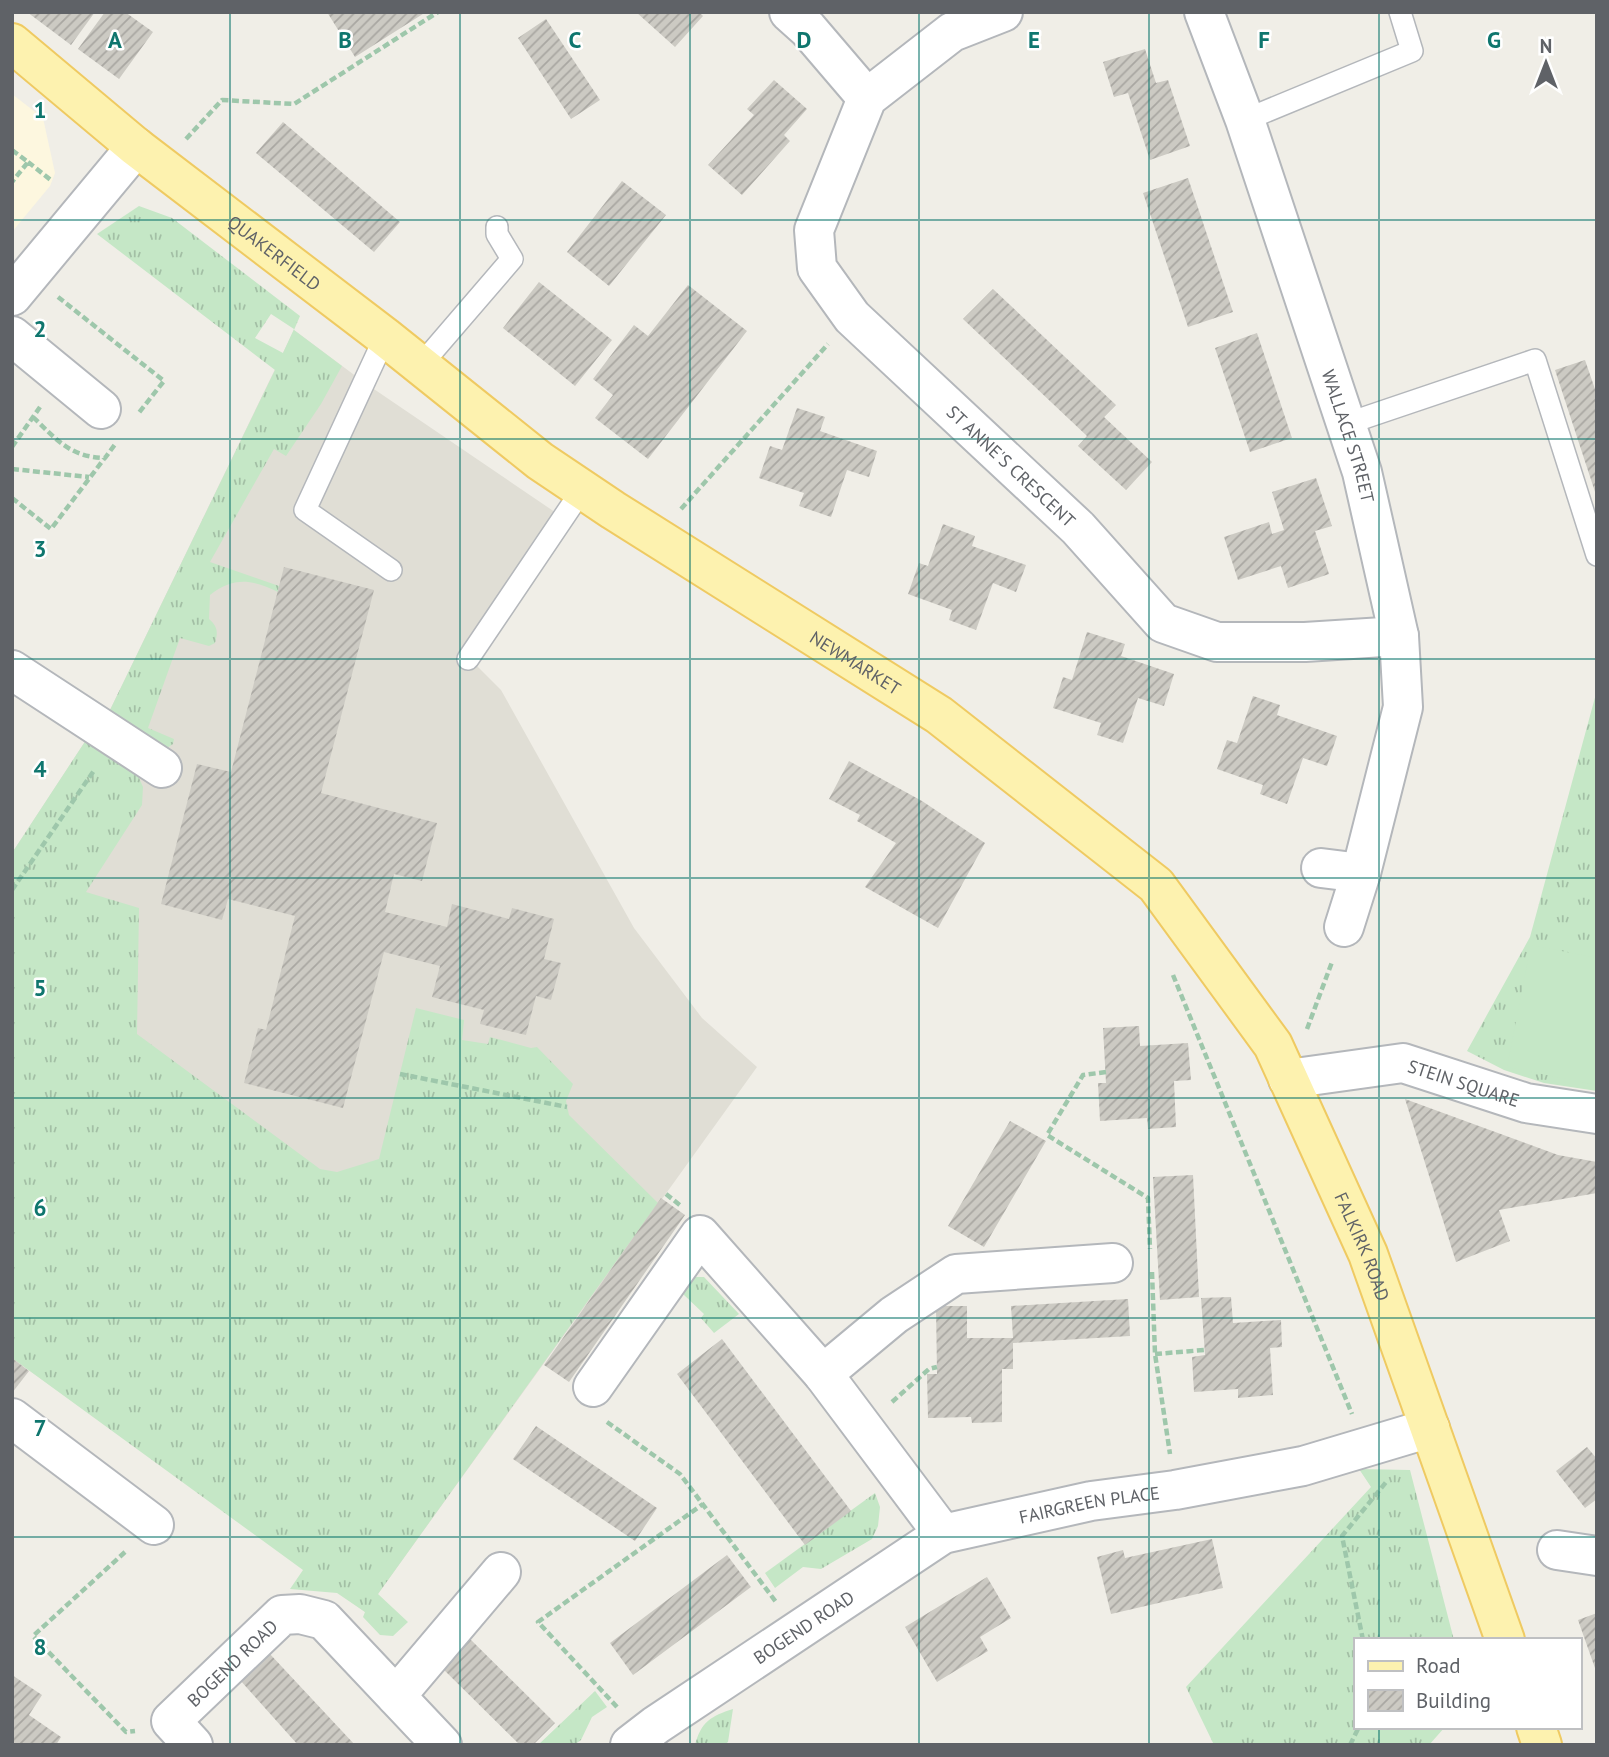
<svg xmlns="http://www.w3.org/2000/svg" width="1609" height="1757" font-family="'PT Sans',sans-serif">
	<defs>
		<pattern id="grass-tufts" width="24" height="20" patternUnits="userSpaceOnUse" patternTransform="scale(1.75)"><rect width="24" height="20" fill="#c5e7c6"/><path d="M3 7l-1-3M5 7V3M7 7l1-3M15 17l-1-3M17 17v-4M19 17l1-3" fill="none" stroke="#a3bfa5"/></pattern>
		<pattern id="building-hatch" width="6" height="6" patternUnits="userSpaceOnUse" patternTransform="scale(1.75)"><rect width="6" height="6" fill="#cccac3"/><path d="M-1 1l2-2M0 6l6-6M5 7l2-2" fill="none" stroke="#a9a7a2"/></pattern>
	</defs>
	<rect width="100%" height="100%" fill="#f0eee7"/>
	<path fill="#fdf7df" d="M12 94 43 118 55 173 50 186 12 232Z"/>
	<path fill="#e0ded5" d="M294 330 365 383 571 523 477 666 501 690 634 928 702 1018 757 1067 365 1612 12 1358V853L88 737 110 710Z"/>
	<path fill="url(#grass-tufts)" fill-rule="evenodd" d="M139 206 172 218 300 316 294 330 342 366 321 404 286 456 274 449 210 562 279 586 278 592C252 579 233 577 210 595L209 619C218 627 218 632 215 643L209 646 180 638 148 728 174 739 173 744 167 748 155 746 110 710 275 370 97 234ZM271 314 294 329 283 353 255 338Z
		M1597 690V1091L1544 1083 1504 1070 1467 1051 1530 937Z
		M88 737 136 771 143 787 142 805 86 892 139 908 137 1034 320 1169 337 1172 379 1159 416 1008 464 1020 462 1040 488 1044 490 1037 531 1048 537 1047 573 1084 566 1101 569 1115 658 1203 378 1594 408 1622 393 1636 380 1635 363 1617 365 1612 337 1593 290 1589 303 1570 12 1358V853Z
		M696 1277H704L739 1314 714 1333 701 1318 704 1314 684 1295 682 1287Z
		M1359 1469 1410 1470 1454 1640H1355V1727H1445L1429 1745H1214L1186 1687 1371 1487Z
		M875 1493 880 1507 878 1526 872 1539 821 1569 803 1567 775 1588 765 1573Z
		M595 1691 607 1707 592 1717 581 1740 574 1745H538Z
		M733 1709 728 1742 724 1745H695C701 1722 711 1716 733 1709Z"/>
	<path fill="#c5e7c6" d="M1531 945 1597 958V1085L1507 1067Z"/>
	<path fill="url(#building-hatch)" d="M27 12H95L71 45Z
		M105 12H125L153 32 119 79 78 49Z
		M327 12H426L355 57Z
		M636 12H699L703 16 675 47Z
		M546 19 600 100 571 119 518 38Z
		M1145 49 1156 83 1168 80 1190 146 1150 160 1128 93 1114 97 1103 62Z
		M774 80 807 109 784 135 790 141 742 195 708 165 754 115 747 109Z
		M283 122 400 222 374 252 256 153Z
		M1188 178 1233 312 1188 327 1143 193Z
		M622 181 666 215 609 286 567 252Z
		M539 282 612 340 575 386 503 328Z
		M688 285 747 331 648 459 595 418 613 395 593 379 634 325 648 336Z
		M993 289 1116 405 1104 417 1152 462 1126 490 1078 446 1087 436 963 319Z
		M1257 333 1292 438 1250 452 1215 348Z
		M1585 360 1597 395 1596 495 1555 370Z
		M797 408 825 417 820 431 877 451 869 477 847 470 831 517 799 506 804 493 759 478 770 446 782 450Z
		M1316 478 1332 526 1315 531 1329 574 1288 588 1281 566 1238 580 1224 537 1269 522 1272 534 1284 530 1272 492Z
		M943 524 975 536 972 546 1026 565 1016 592 993 583 976 630 949 620 952 610 908 594 919 563 928 566Z
		M284 567 374 590 321 793 437 823 422 881 394 874 385 912 447 927 452 904 509 919 512 908 554 919 544 959 561 963 551 1000 536 996 526 1035 480 1024 484 1010 432 997 440 966 384 952 343 1108 244 1083 258 1028 266 1030 295 916 228 899 222 920 161 904 197 764 231 772Z
		M1087 632 1125 644 1121 656 1174 674 1164 706 1138 698 1123 743 1097 735 1101 723 1053 708 1063 677 1072 680Z
		M1253 696 1280 705 1277 715 1337 736 1327 766 1303 758 1287 804 1260 794 1263 785 1217 769 1227 740 1237 743Z
		M849 761 922 801 985 843 938 928 865 887 896 843 857 821 860 815 829 799Z
		M1139 1026 1140 1046 1188 1043 1191 1080 1174 1081 1176 1127 1148 1129 1147 1118 1100 1121 1098 1083H1106L1103 1028Z
		M1405 1099 1558 1155 1597 1162V1193L1499 1210 1510 1241 1456 1262Z
		M1010 1121 1046 1141 984 1247 948 1226Z
		M1193 1175 1199 1297 1160 1300 1153 1177Z
		M661 1198 685 1215 569 1382 544 1365Z
		M1231 1297 1233 1323 1281 1320 1282 1347 1270 1348 1273 1395 1238 1398V1389L1194 1392 1192 1357 1205 1355 1201 1298Z
		M1128 1299 1130 1336 1013 1343V1369H1002V1422L972 1423 971 1417 928 1418 927 1374H937L936 1306H967V1338H1013L1011 1306Z
		M722 1339 851 1511 805 1545 677 1374Z
		M12 1358 29 1371 12 1393Z
		M536 1426 657 1508 635 1541 513 1459Z
		M1587 1447 1597 1459V1499L1585 1508 1556 1471Z
		M1212 1539 1223 1588 1111 1614 1097 1557 1123 1550 1125 1558Z
		M727 1555 751 1587 633 1675 610 1643Z
		M987 1577 1011 1618 980 1637 988 1651 937 1682 905 1627Z
		M1597 1613V1671H1596L1578 1620Z
		M469 1638 555 1723 533 1745H520L440 1666Z
		M269 1653 355 1745H298L240 1680Z
		M12 1675 42 1695 29 1715 61 1737 56 1745H12Z"/>
	<g fill="none" stroke-linecap="round" stroke-linejoin="round">
		<g stroke="#b4b7bb" stroke-width="24">
			<path id="service" d="M1245 120 1412 51 1400 12
				M385 337 305 510 391 570
				M420 366 512 259 497 234V227
				M1346 424 1535 360 1597 555
				M468 659 582 490"/>
		</g>
		<g stroke="#b4b7bb" stroke-width="42">
			<g id="minor">
				<path d="M789 12 808 29 867 98"/>
				<path id="s1" d="M1003 12 952 32 867 98 814 230 817 268 852 317 1078 528 1163 623 1217 642H1305L1399 636"/>
				<path id="s2" d="M1204 12 1245 120 1362 472 1399 636 1403 707 1361 873 1344 927"/>
				<path d="M12 296 136 147"/>
				<path d="M12 336 101 409"/>
				<path d="M12 670 162 768"/>
				<path d="M1321 868 1361 873"/>
				<path id="s3" d="M1288 1079 1403 1063 1526 1103 1597 1114"/>
				<path d="M823 1374 894 1315 956 1274 1113 1263"/>
				<path d="M593 1387 700 1235 823 1374 943 1534"/>
				<path d="M12 1418 154 1525"/>
				<path d="M1557 1550 1597 1556"/>
				<path d="M396 1696 501 1572"/>
				<path id="s4" d="M193 1745 171 1721 282 1615 300 1614 324 1620 442 1745"/>
				<path id="s5" d="M630 1745 656 1725 943 1534 1091 1501 1175 1490 1303 1466 1430 1428"/>
			</g>
		</g>
		<g stroke="#efca62" stroke-width="42">
			<g id="primary">
				<path id="s6" d="M12 43 136 147 385 337 540 461 613 510 939 715 1156 885 1273 1045 1368 1254 1505 1640"/>
				<path d="M1536 1727 1542 1745"/>
			</g>
		</g>
		<path stroke="#9ec7ab" stroke-width="4.5" stroke-dasharray="7 3.5" stroke-linecap="butt" d="M186 139 222 100 294 104 438 12
			M12 150 28 162 12 182
			M28 162 52 181
			M58 297 164 381 138 414
			M33 417C57 440 70 457 105 458L116 443
			M12 447 40 407
			M12 469 89 477
			M12 498 51 529 104 459
			M681 509 828 344
			M12 890 95 769
			M1173 975 1352 1414
			M1307 1029 1332 962
			M1106 1072 1083 1075 1047 1135 1148 1198 1150 1249
			M400 1074 567 1107
			M666 1194 681 1206
			M1152 1272 1155 1354 1170 1454
			M1155 1354 1204 1350
			M892 1402 929 1369 937 1367
			M607 1422 680 1474 776 1602
			M125 1552 33 1636 126 1732 135 1731
			M1363 1640 1342 1536 1387 1481
			M617 1707 538 1622 703 1504
			M1350 1745 1359 1727"/>
		<use href="#service" stroke="#fff" stroke-width="21"/>
		<use href="#minor" stroke="#fff" stroke-width="38"/>
		<use href="#primary" stroke="#fdf2af" stroke-width="38"/>
	</g>
	<path fill="none" stroke="#0f766e" stroke-width="2" stroke-opacity="0.55" d="M230 12V1745M460 12V1745M690 12V1745M919 12V1745M1149 12V1745M1379 12V1640M12 220H1597M12 439H1597M12 659H1597M12 878H1597M12 1098H1597M12 1318H1597M12 1537H1597M1379 1727V1745"/>
	<g text-anchor="middle" dominant-baseline="central" stroke-width="5" stroke-linejoin="round" paint-order="stroke">
		<g font-size="18" fill="#5f6267" stroke="#fff">
			<text stroke="none"><textPath href="#s6" startOffset="336">QUAKERFIELD</textPath></text>
			<text stroke="none"><textPath href="#s2" startOffset="448">WALLACE STREET</textPath></text>
			<text stroke="none"><textPath href="#s1" startOffset="621">ST ANNE'S CRESCENT</textPath></text>
			<text stroke="none"><textPath href="#s6" startOffset="1048">NEWMARKET</textPath></text>
			<text stroke="none"><textPath href="#s3" startOffset="180">STEIN SQUARE</textPath></text>
			<text stroke="none"><textPath href="#s6" startOffset="1841">FALKIRK ROAD</textPath></text>
			<text stroke="none"><textPath href="#s5" startOffset="527">FAIRGREEN PLACE</textPath></text>
			<text stroke="none"><textPath href="#s5" startOffset="210">BOGEND ROAD</textPath></text>
			<text stroke="none"><textPath href="#s4" startOffset="117">BOGEND ROAD</textPath></text>
		</g>
	</g>
	<g font-size="23" text-anchor="middle" font-weight="bold" fill="#0f766e" stroke="#fff" stroke-width="5" stroke-linejoin="round" paint-order="stroke">
		<text x="115" y="48">A</text>
		<text x="345" y="48">B</text>
		<text x="575" y="48">C</text>
		<text x="804" y="48">D</text>
		<text x="1034" y="48">E</text>
		<text x="1264" y="48">F</text>
		<text x="1494" y="48">G</text>
		<text x="40" y="118">1</text>
		<text x="40" y="337">2</text>
		<text x="40" y="557">3</text>
		<text x="40" y="777">4</text>
		<text x="40" y="996">5</text>
		<text x="40" y="1216">6</text>
		<text x="40" y="1436">7</text>
		<text x="40" y="1655">8</text>
	</g>
	<rect width="1609" height="1757" fill="none" stroke="#5f6267" stroke-width="28"/>
	<rect x="1354" y="1638" width="228" height="91" fill="#ffffff" stroke="#bfc0c2" stroke-width="2"/>
	<rect x="1368" y="1661" width="35" height="10" fill="#fdf2af" stroke="#bfc0c2" stroke-width="2"/>
	<text x="1416" y="1673" font-size="21" fill="#5f6267">Road</text>
	<rect x="1368" y="1690" width="35" height="21" fill="url(#building-hatch)" stroke="#bfc0c2" stroke-width="2"/>
	<text x="1416" y="1708" font-size="21" fill="#5f6267">Building</text>
	<g transform="translate(1546 63)" stroke="#ffffff" stroke-width="5" paint-order="stroke">
	<path d="M0-5L12 26L0 18L-12 26Z" fill="#5f6267"/>
	<text y="-10" font-size="19" font-weight="bold" text-anchor="middle" fill="#5f6267">N</text>
	</g>
</svg>
